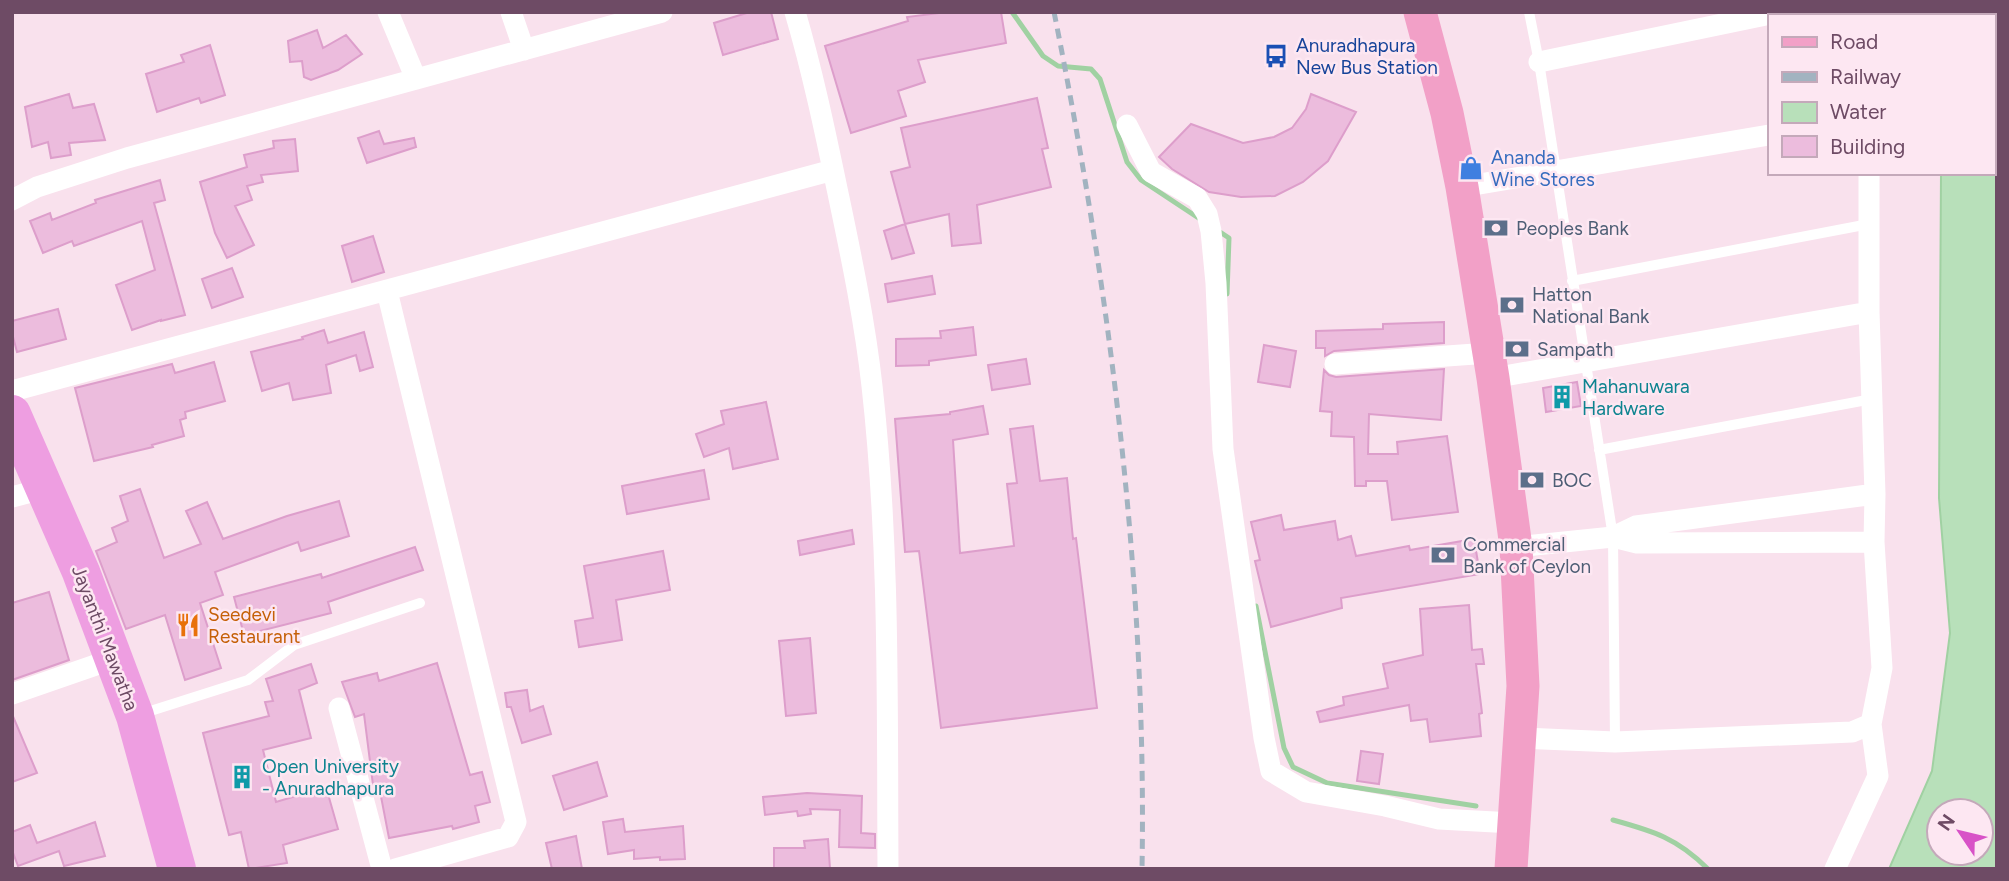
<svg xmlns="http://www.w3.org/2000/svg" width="2009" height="881" font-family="Figtree,sans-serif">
	<rect width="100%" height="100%" fill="#f9e1ed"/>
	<path fill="#b8e0ba" stroke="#a0d1a2" stroke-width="2" fill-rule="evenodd" d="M1943 12H1997V869H1889L1932 771 1950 633 1939 498 1941 173H1993V16H1943ZM1939 811H1981V853H1939Z"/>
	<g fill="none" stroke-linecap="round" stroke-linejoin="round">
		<path stroke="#a0d1a2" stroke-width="5" d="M1012 12 1043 56 1058 66 1091 69 1100 79 1127 162 1141 180 1200 219
			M1217 230 1229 238 1227 294
			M1256 606 1284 748 1293 767 1327 783 1476 806
			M1613 820C1653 831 1677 838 1708 869"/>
	</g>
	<path fill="#ecbcdd" stroke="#dd9ecb" stroke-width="2" d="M750 12H771L778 39 723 55 714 23Z
		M947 12H1001L1006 43 918 60 925 82 898 91 906 116 851 133 825 46 908 21 907 17Z
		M317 30 323 48 346 35 362 54 338 70 311 80 304 77 302 61 290 62 288 41Z
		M210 45 225 95 201 103 199 98 157 112 146 74 184 62 181 55Z
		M69 94 73 108 94 104 105 140 69 143 71 155 51 158 48 142 32 147 25 107Z
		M1311 94 1356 112 1328 161 1303 182 1275 196 1241 197 1209 192 1172 169 1159 157 1191 124 1243 143 1274 137 1292 128 1306 109Z
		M1037 98 1048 148 1042 149 1051 187 977 205 981 243 952 246 949 214 905 224 891 172 910 167 901 128Z
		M379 131 384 144 414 138 416 147 367 163 358 138Z
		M295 139 298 171 261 175 263 182 247 186 252 200 235 206 254 245 227 258 215 233 200 182 247 167 244 155 274 148 273 141Z
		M160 180 165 200 154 203 185 315 161 321V320L132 330 116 285 155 270 142 221 74 246 72 241 43 253 30 221 50 213 52 220 96 203 95 200Z
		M905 224 914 253 892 259 884 231Z
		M373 236 384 272 352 282 342 246Z
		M232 268 243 297 212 308 202 279Z
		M932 276 935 294 888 302 885 284Z
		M58 309 66 339 17 352 12 333V321Z
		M1444 322V343L1334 351 1325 356V348H1316V331L1383 329V324Z
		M973 327 976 355 929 361V365L896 366V339L941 338 940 331Z
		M324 330 328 343 364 332 373 367 360 371 356 355 326 365 331 393 293 400 289 383 262 391 251 352 303 339 302 337Z
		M1264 345 1296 351 1290 387 1258 382Z
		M1026 359 1030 384 992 390 988 365Z
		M214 362 225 401 185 412 186 418 180 420 184 436 152 445 153 447 94 461 75 388 172 364 175 373Z
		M1444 369 1441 420 1369 414 1368 454H1398L1397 442 1447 436 1458 512 1392 520 1387 481H1366V486H1355L1354 437 1331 436 1332 412 1320 411 1324 370 1329 375 1336 377Z
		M1577 382 1581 406 1546 412 1543 388Z
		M766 402 778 459 733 469 729 448 704 457 696 434 724 424 721 411Z
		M983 406 988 434 953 440 960 553 1014 546 1007 484 1017 483 1010 429 1033 426 1040 481 1067 478 1073 539 1076 538 1097 708 941 728 919 551 905 552 895 419 950 414V412Z
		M704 470 709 499 627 514 622 486Z
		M140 489 164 558 201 544 186 511 207 502 223 539 287 516 339 501 349 536 301 551 298 542 215 572 223 595 200 603 221 668 185 680 165 615 126 629 96 551 117 542 112 528 128 521 120 496Z
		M1281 515 1284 530 1335 521 1338 540 1351 536 1356 556 1409 546 1410 550 1474 539 1480 574 1341 598 1342 608 1271 627 1255 561 1260 560 1251 522Z
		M852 530 854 544 800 555 798 541Z
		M415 547 423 570 328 602 331 613 244 635 234 597 321 574 322 578Z
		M663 551 670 590 616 600 622 640 579 647 575 621 593 618 584 566Z
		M49 592 69 660 12 680V603Z
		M1469 605 1472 650 1482 649 1484 664H1476L1482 713 1479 714 1481 736 1430 742 1427 719 1411 721 1409 705 1320 722 1317 712 1344 705 1343 697 1388 688 1383 664 1423 655 1420 609Z
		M810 638 816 713 786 716 779 641Z
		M437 663 470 775 482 772 490 802 475 806 479 822 453 829 452 826 389 838 379 786 373 785 364 714 355 717 342 682 377 673 379 681Z
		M311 664 317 683 299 690 311 738 263 750 276 802 326 787 338 829 283 845 287 863 249 869 241 832 229 835 203 733 269 716 265 702 273 701 266 679Z
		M527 690 530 711 543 706 551 734 522 743 511 707H507L505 693Z
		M12 714 37 773 12 782Z
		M1361 751 1383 754 1379 784 1357 781Z
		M597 762 607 796 564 810 553 776Z
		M807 793 862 796 861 833 875 834V848L839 847 840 810 810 809 811 814 798 816 797 811 765 815 763 797Z
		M623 819 625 832 683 826 685 859 660 860V857L634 859V850L608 854 603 822Z
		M95 822 105 856 64 866 59 851 18 866 12 850V832L30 825 37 843Z
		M576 836 582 869H552L546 843Z
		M828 839 830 869H774V848H805L804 841Z"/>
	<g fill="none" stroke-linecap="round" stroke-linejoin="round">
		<path stroke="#fff" stroke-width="10" d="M1529 12 1539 62 1613 537 1615 742
			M1572 281 1869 224
			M1599 450 1872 399
			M141 714 248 680 294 645 420 603"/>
		<path stroke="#fff" stroke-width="21" d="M388 12 416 79
			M511 12 524 50
			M795 12C813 73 826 136 839 198 852 260 865 323 872 386 890 546 887 708 888 869
			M1884 16V12
			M1539 62 1780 12
			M1127 125 1151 172 1197 198 1207 214 1211 231 1216 283 1223 449 1264 738 1271 771 1306 792 1385 806 1439 819 1513 823
			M1462 187 1769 135
			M12 200 37 187 127 158 662 12
			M387 291 516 822 508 837 395 869
			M1335 364 1489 353
			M1493 378 1869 312
			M12 391 833 170
			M12 497 46 488
			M1613 537 1636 526 1875 494
			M1516 547 1613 537 1637 543 1874 542
			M12 694 113 659
			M339 708 382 869
			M1521 738 1615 742 1852 732 1871 724 1882 668 1874 542 1875 494 1869 312V173
			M1835 869 1878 776 1871 724"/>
		<path stroke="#f2a0c7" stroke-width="33" d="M1420 12 1447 113 1462 187 1493 378 1516 547 1523 686 1511 869"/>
		<path stroke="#ee9ee1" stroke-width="38" d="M12 414 81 572 135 716 177 869"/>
		<path stroke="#a2b3c0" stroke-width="5" stroke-dasharray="10 7" stroke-linecap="butt" d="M1054 12C1110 291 1147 584 1142 869"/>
	</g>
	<defs>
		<g id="bus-bare" transform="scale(1.89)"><path d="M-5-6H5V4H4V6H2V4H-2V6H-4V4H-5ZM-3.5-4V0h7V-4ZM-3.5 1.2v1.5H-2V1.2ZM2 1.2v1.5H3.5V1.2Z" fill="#1a4fb4" stroke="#fde7f2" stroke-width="2.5" paint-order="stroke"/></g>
		<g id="shop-bare" transform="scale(1.89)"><path d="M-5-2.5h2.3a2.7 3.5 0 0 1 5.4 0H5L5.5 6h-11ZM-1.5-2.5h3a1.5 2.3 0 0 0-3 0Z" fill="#3f7fe0" stroke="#fde7f2" stroke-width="2.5" paint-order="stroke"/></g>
		<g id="bank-bare" transform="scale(1.89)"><path d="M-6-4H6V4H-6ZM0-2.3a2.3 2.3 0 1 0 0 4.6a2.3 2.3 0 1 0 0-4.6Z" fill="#5c6f8a" stroke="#fde7f2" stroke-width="2.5" paint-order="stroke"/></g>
		<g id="building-bare" transform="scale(1.89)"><path d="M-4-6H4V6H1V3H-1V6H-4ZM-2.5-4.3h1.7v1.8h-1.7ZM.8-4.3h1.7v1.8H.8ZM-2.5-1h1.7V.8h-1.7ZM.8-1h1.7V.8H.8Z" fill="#0f9aa8" stroke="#fde7f2" stroke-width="2.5" paint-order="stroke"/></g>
		<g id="restaurant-bare" transform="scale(1.89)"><path d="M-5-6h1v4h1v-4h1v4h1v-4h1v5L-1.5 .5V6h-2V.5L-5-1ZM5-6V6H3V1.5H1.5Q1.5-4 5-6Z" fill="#e8710a" stroke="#fde7f2" stroke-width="2.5" paint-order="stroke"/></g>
	</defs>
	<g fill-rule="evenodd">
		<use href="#bus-bare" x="1276" y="56"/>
		<use href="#shop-bare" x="1471" y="168"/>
		<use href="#bank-bare" x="1496" y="228"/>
		<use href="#bank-bare" x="1512" y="305"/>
		<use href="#bank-bare" x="1517" y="349"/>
		<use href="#building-bare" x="1562" y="397"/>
		<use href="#bank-bare" x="1532" y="480"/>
		<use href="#bank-bare" x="1443" y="555"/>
		<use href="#restaurant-bare" x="188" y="625"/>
		<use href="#building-bare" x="242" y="777"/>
	</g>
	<g text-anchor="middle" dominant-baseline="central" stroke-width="5" stroke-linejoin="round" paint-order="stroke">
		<g font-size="19" fill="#164399" stroke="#fde7f2" text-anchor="start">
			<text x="1296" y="45">Anuradhapura<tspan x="1296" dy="22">New Bus Station</tspan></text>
		</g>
		<g font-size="19" fill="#366cbe" stroke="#fde7f2" text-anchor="start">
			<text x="1491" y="157">Ananda<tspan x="1491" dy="22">Wine Stores</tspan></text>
		</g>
		<g font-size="19" fill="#4e5e75" stroke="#fde7f2" text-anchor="start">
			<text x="1516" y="228">Peoples Bank</text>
			<text x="1532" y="294">Hatton<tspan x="1532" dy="22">National Bank</tspan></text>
			<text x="1537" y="349">Sampath</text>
			<text x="1552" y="480">BOC</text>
			<text x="1463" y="544">Commercial<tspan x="1463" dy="22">Bank of Ceylon</tspan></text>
		</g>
		<g font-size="19" fill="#0d838f" stroke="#fde7f2" text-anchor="start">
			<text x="1582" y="386">Mahanuwara<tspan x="1582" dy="22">Hardware</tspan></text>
			<text x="262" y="766">Open University<tspan x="262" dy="22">- Anuradhapura</tspan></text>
		</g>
		<g font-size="19" fill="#c56008" stroke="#fde7f2" text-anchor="start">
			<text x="208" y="614">Seedevi<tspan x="208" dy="22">Restaurant</tspan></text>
		</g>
		<g font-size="19" fill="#6e4b65" stroke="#fde7f2">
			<text transform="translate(105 638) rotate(69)">Jayanthi Mawatha</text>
		</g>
	</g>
	<rect width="2009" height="881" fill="none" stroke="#6e4b65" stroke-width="28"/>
	<rect x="1768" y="14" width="228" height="161" fill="#fde7f2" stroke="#c4a9ba" stroke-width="2"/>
	<rect x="1782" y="37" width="35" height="10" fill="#f2a0c7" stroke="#c4a9ba" stroke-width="2"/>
	<text x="1830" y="49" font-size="21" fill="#6e4b65">Road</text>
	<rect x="1782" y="72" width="35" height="10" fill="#a2b3c0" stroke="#c4a9ba" stroke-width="2"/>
	<text x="1830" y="84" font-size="21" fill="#6e4b65">Railway</text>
	<rect x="1782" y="102" width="35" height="21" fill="#b8e0ba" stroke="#c4a9ba" stroke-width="2"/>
	<text x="1830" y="119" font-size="21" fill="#6e4b65">Water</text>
	<rect x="1782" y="136" width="35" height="21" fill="#ecbcdd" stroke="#c4a9ba" stroke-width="2"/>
	<text x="1830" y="154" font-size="21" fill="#6e4b65">Building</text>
	<g transform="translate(1960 832) rotate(305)"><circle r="33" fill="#fde7f2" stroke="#c4a9ba" stroke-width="2"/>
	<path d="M0-5L12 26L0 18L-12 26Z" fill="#d852c7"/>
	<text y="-10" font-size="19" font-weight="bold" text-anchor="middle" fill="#6e4b65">N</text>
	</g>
</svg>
